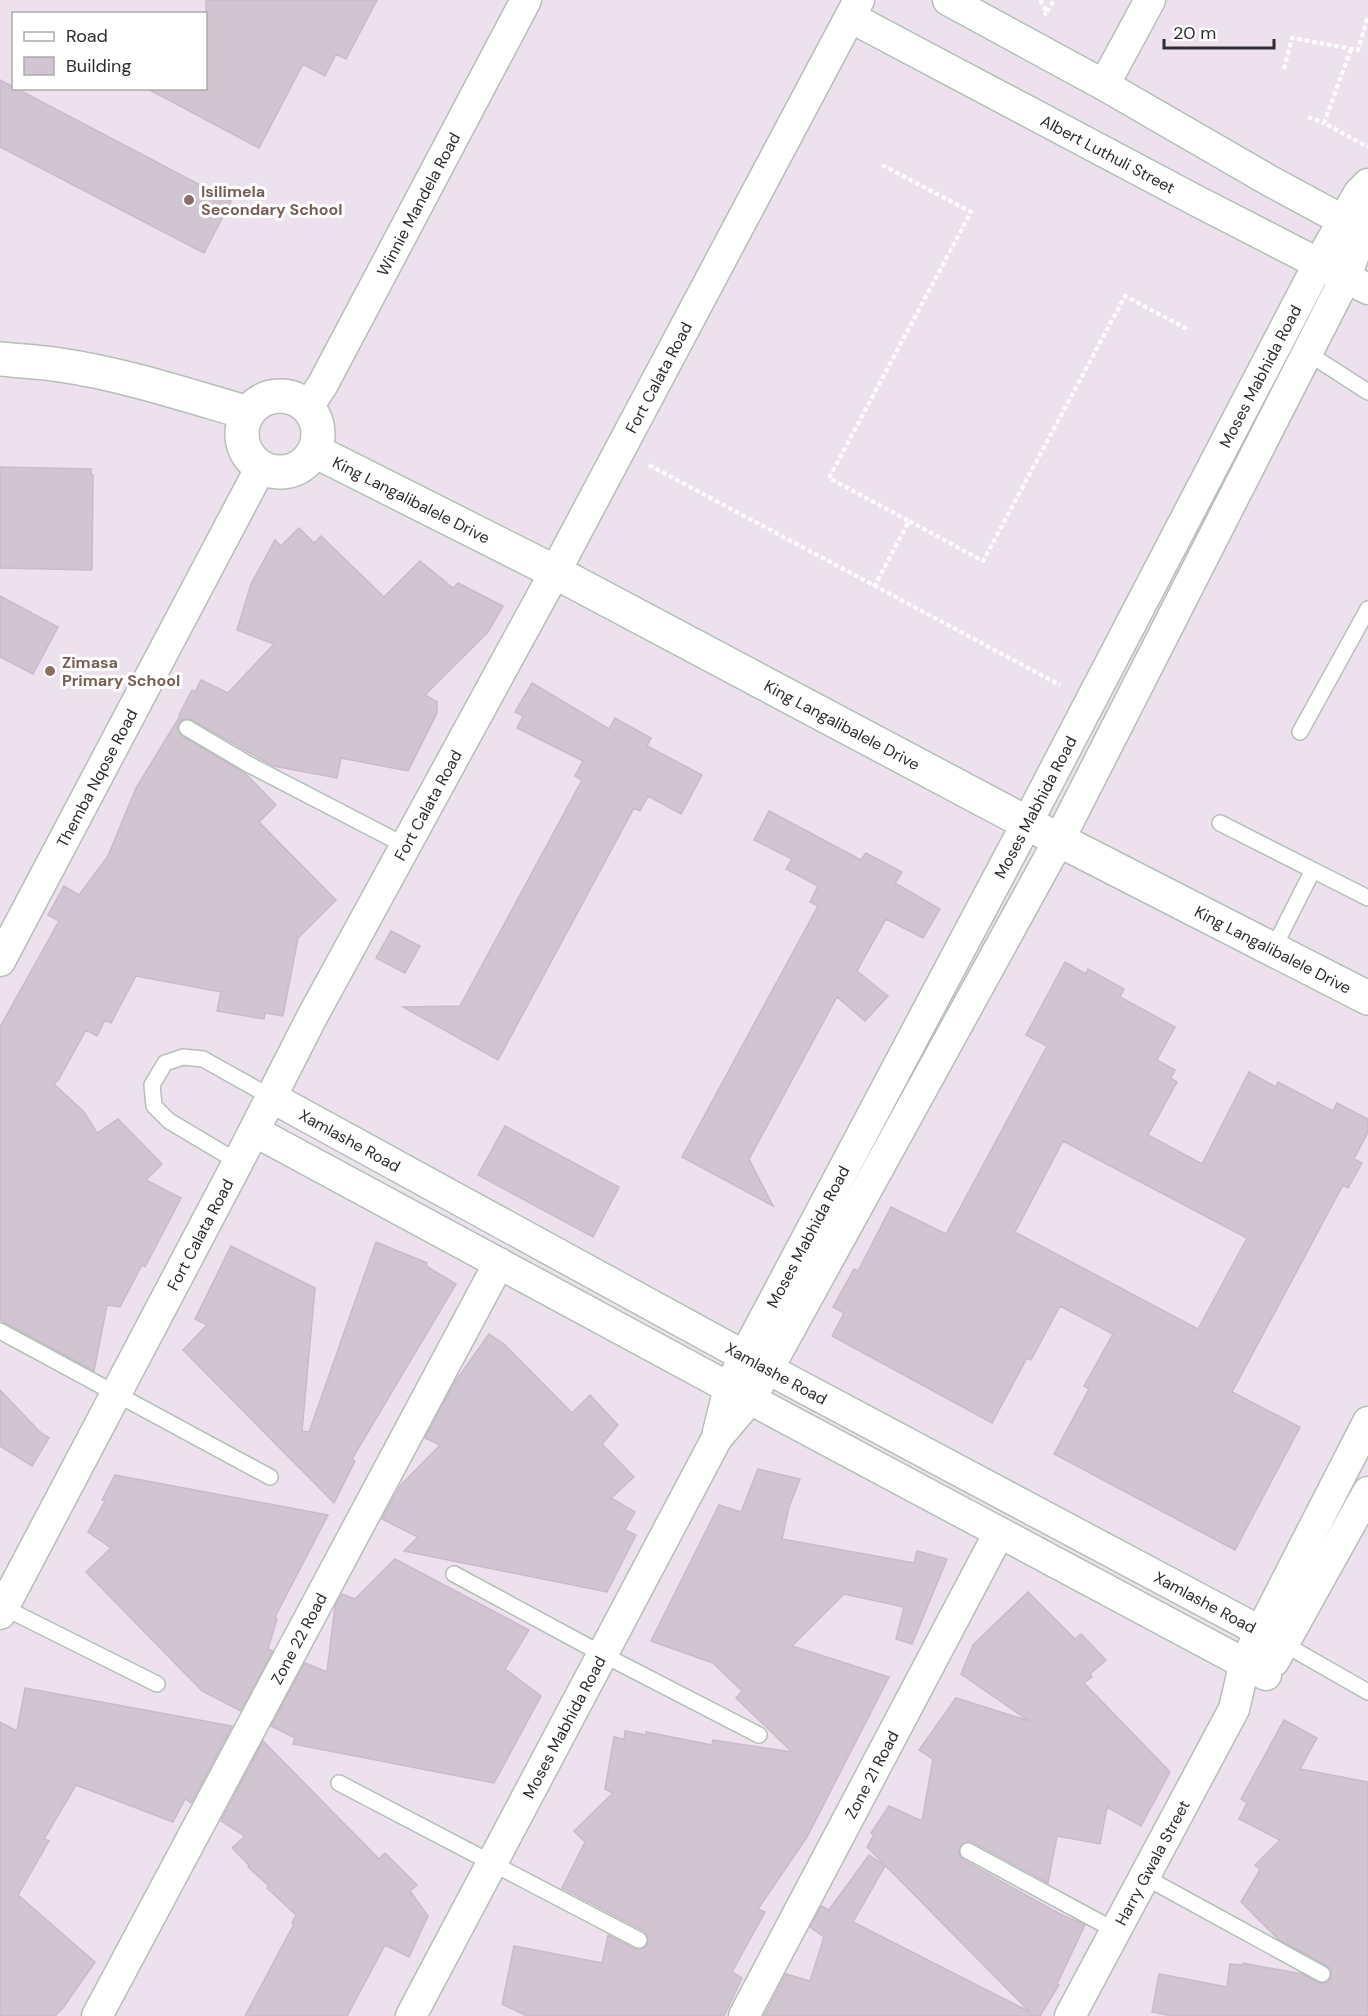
<svg xmlns="http://www.w3.org/2000/svg" width="1368" height="2016" font-family="'DM Sans',sans-serif">
	<rect width="100%" height="100%" fill="#ede1ee"/>
	<path fill="#d1c5d1" stroke="#cabaca" stroke-width="1.5" fill-rule="evenodd" d="M206 0H377L346 59 336 54 325 76 303 64 259 148 146 88H206Z
		M0 80 231 201 204 253 0 147Z
		M0 467 91 469V475H93L92 570 0 568Z
		M299 528 314 543 321 536 384 597 420 561 453 588 458 583 503 606 488 632 425 695 437 702V713L408 771 341 758 337 778 273 766 192 720 183 719 178 724 177 728 182 736 246 774 276 805 259 822 336 900 298 938 283 1016 265 1013 264 1019 217 1011 221 992 136 976 111 1023 105 1020 97 1036 86 1030 59 1079 54 1084 84 1112 97 1133 118 1119 162 1164 146 1180 181 1198 145 1267 142 1265 120 1307 107 1305 94 1371 0 1320V1027L59 921 48 915 64 886 79 895 108 856 136 788 180 716 179 715 192 690 195 692 201 680 228 693 274 644 237 630 251 584 275 540 281 546Z
		M0 596 58 627 33 674 0 657Z
		M532 683 609 729 615 718 651 738 647 746 702 775 681 814 648 796 640 811 634 808 498 1060 403 1007 460 1006 582 780 575 776 583 761 517 728 523 716 515 712Z
		M769 811 861 860 866 853 902 872 895 883 940 909 923 938 886 919 857 971 888 996 865 1021 837 997 749 1159 773 1206 682 1157 818 906 810 902 818 886 786 869 792 859 754 840Z
		M391 931 420 946 405 973 376 958Z
		M1065 962 1086 974 1088 969 1124 989 1120 997 1175 1027 1157 1060 1175 1070 1171 1078 1177 1082 1148 1135 1202 1164 1249 1072 1276 1087 1278 1082 1333 1111 1337 1103 1368 1119V1132L1354 1159 1362 1163 1348 1188 1343 1185 1232 1392 1300 1427 1235 1550 1054 1454 1089 1389 1084 1386 1113 1334 1060 1306 1031 1360 1027 1358 992 1423 832 1336 844 1313 833 1307 854 1269 858 1271 891 1207 946 1234 1047 1046 1026 1035ZM1063 1141 1247 1238 1198 1329 1015 1232Z
		M505 1126 619 1187 593 1237 478 1175Z
		M376 1242 427 1263 426 1266 456 1284 352 1459 355 1461 334 1503 183 1350 207 1325 195 1319 231 1246 315 1288 302 1431 309 1432Z
		M489 1334 504 1344 572 1413 590 1395 618 1425 602 1444 634 1477 611 1498 635 1512 625 1530 636 1535 607 1592 404 1551 418 1537 382 1519 400 1486 440 1445 425 1438 453 1385Z
		M0 1390 39 1431 49 1438 32 1466 0 1446Z
		M758 1469 800 1479 789 1507 782 1539 914 1563 917 1551 947 1559 912 1644 896 1639 904 1607 844 1594 792 1646 889 1677 807 1837 758 1909 765 1912 732 1972 742 1978 724 2016H527L502 2004 514 1946 602 1963 608 1935 635 1949 644 1948 648 1944 647 1935 644 1931 562 1888 585 1842 574 1831 613 1793 605 1789 614 1737 624 1739 625 1731 646 1735V1732L712 1745 713 1740 792 1752 736 1698 742 1691 713 1663 651 1641 719 1505 741 1512Z
		M115 1475 328 1515 275 1617 277 1619 268 1649 273 1651 241 1711 202 1691 86 1572 111 1548 88 1532 105 1501 102 1500Z
		M395 1559 529 1630 505 1669 541 1696 494 1783 293 1744 295 1738 271 1726 305 1663 327 1672 335 1606 342 1594 355 1599Z
		M1028 1592 1075 1639 1081 1634 1106 1660 1090 1674 1092 1677 1084 1683 1170 1772 1141 1826 1107 1807 1100 1844 1057 1836 1048 1883 973 1842 967 1841 960 1846 958 1852 963 1860 1060 1914 1085 1925 1057 1984 1059 1985 1040 2016H764L786 1974 810 1981 824 1937 810 1927 821 1906 829 1910 869 1855 885 1866 853 1922 1030 2012 867 1847 874 1835 871 1833 889 1806 922 1821 933 1759 919 1750 956 1698 1029 1721 961 1674 973 1645Z
		M25 1688 232 1726 191 1803 185 1799 173 1822 76 1785 44 1839 49 1841 18 1895 95 1962 63 2008 55 2016H0V1722L17 1731Z
		M1284 1720 1317 1738 1300 1769 1368 1782V2016H1172L1152 2012 1159 1974 1227 1987 1230 1964 1242 1965 1243 1963 1302 1974 1322 1984 1328 1982 1331 1978V1969L1327 1966 1278 1939 1241 1902 1260 1870 1255 1865 1280 1840 1239 1819 1247 1803 1241 1799Z
		M263 1741 379 1859 385 1853 417 1885 410 1891 428 1916 409 1957 385 1945 347 2016H245L294 1924 292 1923 296 1915 267 1888 269 1886 248 1867 249 1865 232 1848 245 1836 221 1821Z"/>
	<g fill="none" stroke-linecap="round" stroke-linejoin="round">
		<g stroke="#b4c0b7" stroke-width="18">
			<path id="lane" d="M1306 352 1368 392
				M187 728 248 764 406 846
				M1300 732 1368 609
				M1220 823 1368 898
				M1273 949 1313 870
				M238 1162 169 1121 154 1106 152 1085 165 1063 183 1057 203 1059 271 1097
				M0 1331 270 1477
				M454 1574 602 1654 759 1735
				M3 1607 157 1684
				M1284 1644 1368 1692
				M339 1783 639 1940
				M968 1851 1116 1931
				M1145 1877 1322 1974"/>
		</g>
		<g stroke="#b4c0b7" stroke-width="33">
			<g id="street">
				<path d="M948 0 1104 85 1270 181 1359 229"/>
				<path id="s1" d="M850 17 1195 200 1368 289"/>
				<path d="M1104 85 1150 0"/>
				<path id="s2" d="M308 407 323 384 526 0"/>
				<path id="s3" d="M0 961 261 467"/>
				<path id="s4" d="M271 1097 768 1369 1284 1644"/>
				<path d="M254 1131 750 1399 1266 1675"/>
				<path id="s5" d="M718 1432 729 1388 745 1355 1027 823 1319 263 1359 193 1368 184"/>
				<path id="s6" d="M0 1614 238 1162 312 1017 555 572 859 0"/>
				<path d="M1274 1661 1368 1492"/>
				<path id="s7" d="M97 2016 499 1263"/>
				<path id="s8" d="M411 2016 717 1438 750 1399 768 1369 1059 840 1346 277 1368 215"/>
				<path id="s9" d="M744 2016 999 1533"/>
				<path id="s10" d="M1070 2016 1234 1709 1245 1662 1368 1422"/>
			</g>
		</g>
		<g stroke="#b4c0b7" stroke-width="36">
			<g id="secondary">
				<path d="M0 359C20 361 40 362 60 365 123 374 186 395 248 413"/>
				<circle cx="280" cy="434" r="38"/>
				<path id="s11" d="M315 451 555 572 1059 840 1368 998"/>
			</g>
		</g>
		<path stroke="#fff" stroke-width="4" stroke-dasharray="4.5 3" stroke-linecap="butt" d="M1040 0 1047 12 1044 15
			M1047 12 1054 0
			M1351 49 1324 123 1368 147
			M1284 69 1292 38 1358 50 1368 16
			M1308 117 1324 123
			M882 165 971 212 829 478 909 521
			M649 465 1060 685
			M874 587 909 521 983 561 1125 296 1189 330"/>
		<use href="#lane" stroke="#fff" stroke-width="15"/>
		<use href="#street" stroke="#fff" stroke-width="30"/>
		<use href="#secondary" stroke="#fff" stroke-width="33"/>
	</g>
	<g fill="#8d6e63" stroke="#fff" stroke-width="2">
		<circle cx="189" cy="200" r="6"/>
		<circle cx="50" cy="671" r="6"/>
	</g>
	<g text-anchor="middle" dominant-baseline="central" stroke-width="6" stroke-linejoin="round" paint-order="stroke">
		<g font-size="16" fill="#2e2e2e" stroke="#fff">
			<text stroke="none"><textPath href="#s1" startOffset="292">Albert Luthuli Street</textPath></text>
			<text stroke="none"><textPath href="#s2" startOffset="231">Winnie Mandela Road</textPath></text>
			<text stroke="none"><textPath href="#s5" startOffset="1188">Moses Mabhida Road</textPath></text>
			<text stroke="none"><textPath href="#s6" startOffset="1401">Fort Calata Road</textPath></text>
			<text stroke="none"><textPath href="#s11" startOffset="108">King Langalibalele Drive</textPath></text>
			<text stroke="none"><textPath href="#s11" startOffset="594">King Langalibalele Drive</textPath></text>
			<text stroke="none"><textPath href="#s3" startOffset="207">Themba Nqose Road</textPath></text>
			<text stroke="none"><textPath href="#s6" startOffset="915">Fort Calata Road</textPath></text>
			<text stroke="none"><textPath href="#s5" startOffset="702">Moses Mabhida Road</textPath></text>
			<text stroke="none"><textPath href="#s11" startOffset="1080">King Langalibalele Drive</textPath></text>
			<text stroke="none"><textPath href="#s4" startOffset="90">Xamlashe Road</textPath></text>
			<text stroke="none"><textPath href="#s6" startOffset="429">Fort Calata Road</textPath></text>
			<text stroke="none"><textPath href="#s5" startOffset="216">Moses Mabhida Road</textPath></text>
			<text stroke="none"><textPath href="#s4" startOffset="576">Xamlashe Road</textPath></text>
			<text stroke="none"><textPath href="#s4" startOffset="1062">Xamlashe Road</textPath></text>
			<text stroke="none"><textPath href="#s7" startOffset="428">Zone 22 Road</textPath></text>
			<text stroke="none"><textPath href="#s8" startOffset="327">Moses Mabhida Road</textPath></text>
			<text stroke="none"><textPath href="#s9" startOffset="273">Zone 21 Road</textPath></text>
			<text stroke="none"><textPath href="#s10" startOffset="174">Harry Gwala Street</textPath></text>
		</g>
		<g font-size="16" font-weight="bold" fill="#785e54" stroke="#fff" text-anchor="start">
			<text x="201" y="191">Isilimela<tspan x="201" dy="18">Secondary School</tspan></text>
			<text x="62" y="662">Zimasa<tspan x="62" dy="18">Primary School</tspan></text>
		</g>
	</g>
	<rect x="12" y="12" width="195" height="78" fill="#ffffff" stroke="#ababab" stroke-width="1.5"/>
	<rect x="24" y="32" width="30" height="9" fill="#ffffff" stroke="#ababab" stroke-width="1.5"/>
	<text x="66" y="42" font-size="18" fill="#2e2e2e">Road</text>
	<rect x="24" y="57" width="30" height="18" fill="#d1c5d1" stroke="#ababab" stroke-width="1.5"/>
	<text x="66" y="72" font-size="18" fill="#2e2e2e">Building</text>
	<path d="M1164 39v9h110v-9" fill="none" stroke="#2e2e2e" stroke-width="3"/>
	<text x="1173" y="39" font-size="18" fill="#2e2e2e" stroke="#ffffff" stroke-width="4.5" paint-order="stroke">20 m</text>
</svg>
